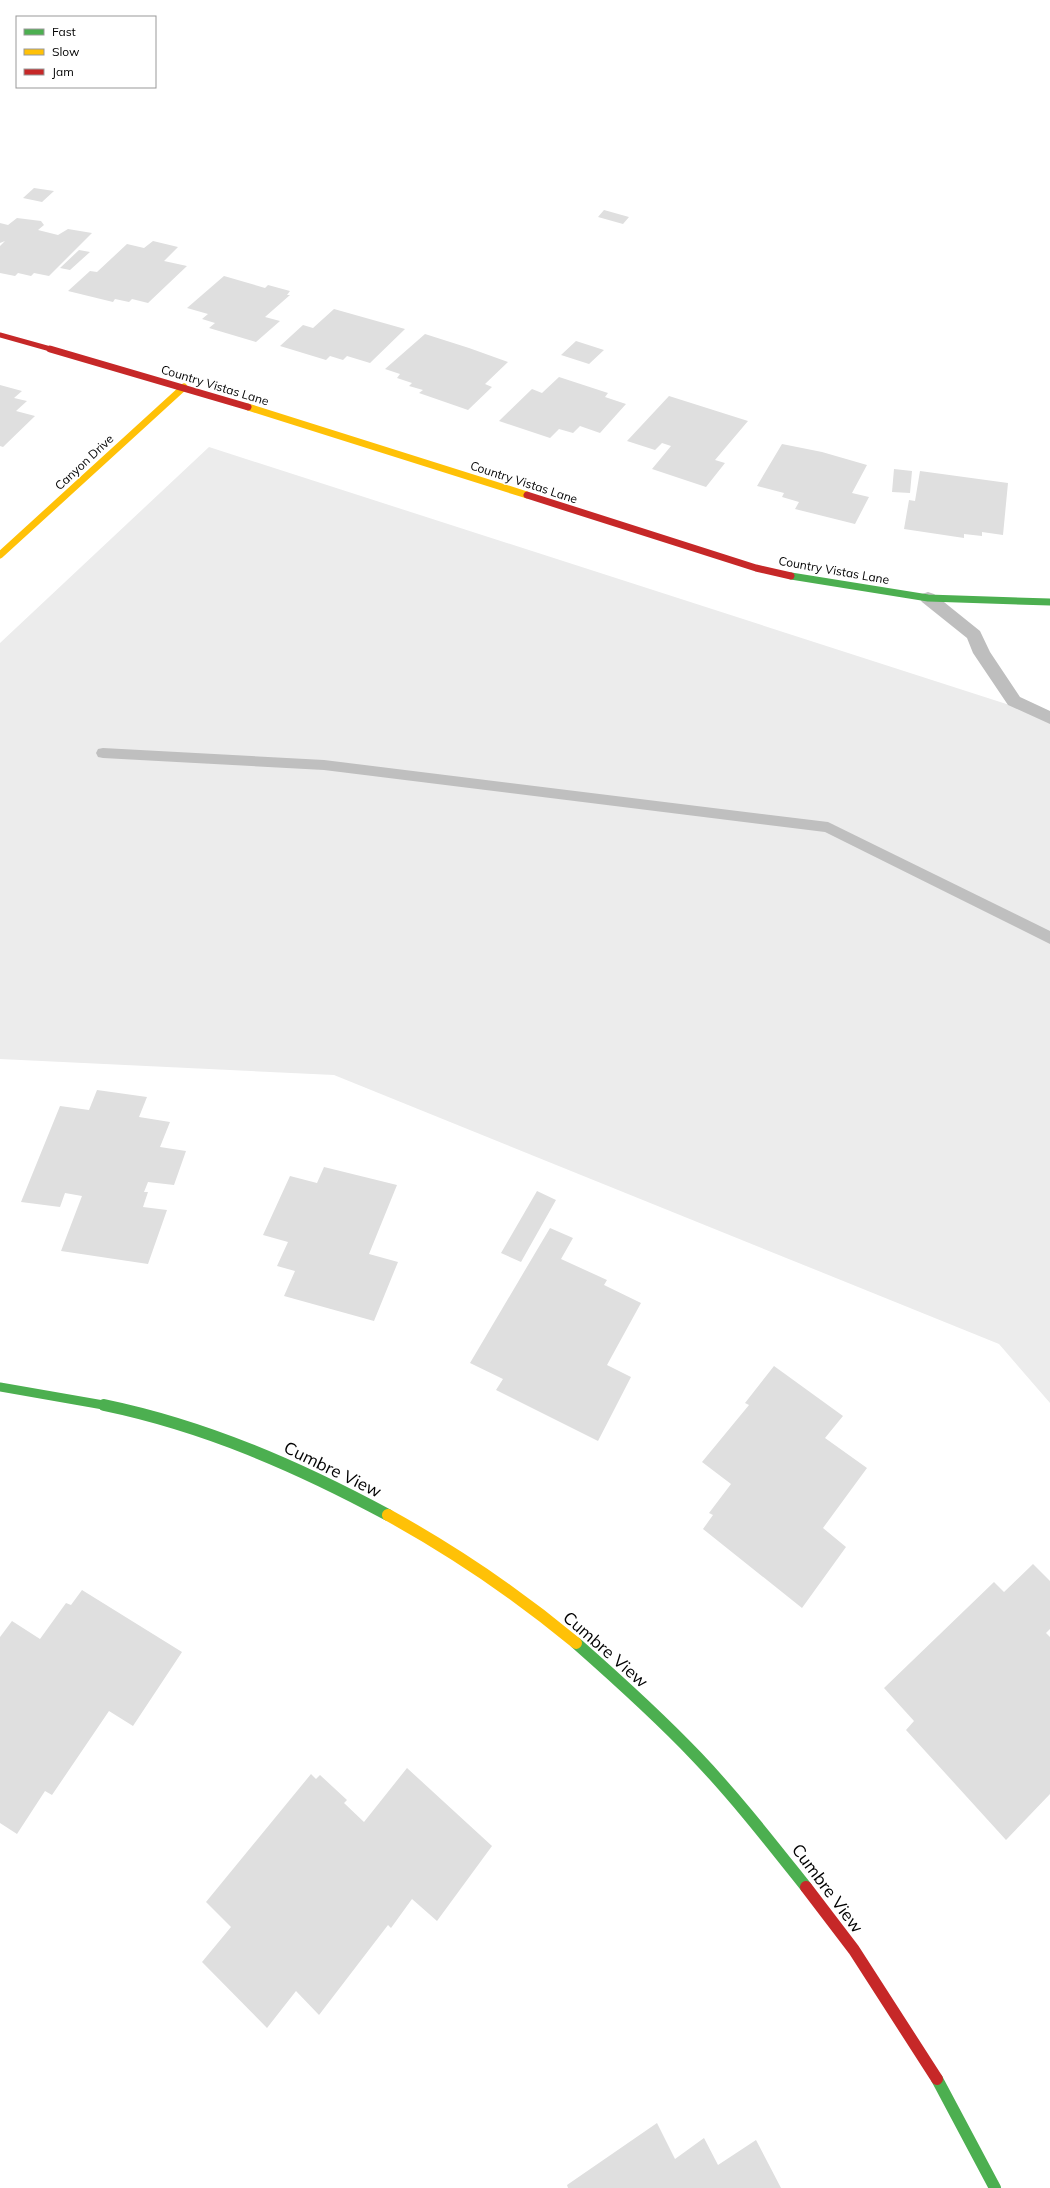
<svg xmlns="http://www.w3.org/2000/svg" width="1050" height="2188" font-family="Mulish,sans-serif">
	<rect width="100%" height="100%" fill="#fff"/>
	<path fill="#ececec" d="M209 447 1050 718V1403L999 1344 334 1075 0 1059V643Z"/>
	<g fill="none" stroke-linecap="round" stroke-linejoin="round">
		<path fill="#bfbfbf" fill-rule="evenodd" d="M103 748 324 760 828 822 1050 931V944L825 832 324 770 103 758 98 757 96 753 98 749Z"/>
	</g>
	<path fill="#dfdfdf" d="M34 188 54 191 42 202 23 198Z
		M604 210 629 217 623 224 598 217Z
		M17 218 41 221 44 225 38 230 58 235 68 229 92 233 49 276 34 273 31 276 18 273 15 276 0 273V246L5 241 0 243V223L8 225Z
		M153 241 178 247 164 261 187 266 148 303 132 299 129 302 115 299 113 302 68 291 90 271 97 272 127 244 144 248Z
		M79 250 90 252 70 270 60 268Z
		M224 276 265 288 268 285 290 291 287 295H290L265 317 280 321 256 342 209 328 215 323 202 319 208 314 187 308Z
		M334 309 405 329 370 363 347 356 343 360 330 356 326 360 280 346 303 325 313 328Z
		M425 334 469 348 508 362 485 384 492 387 468 410 419 393 423 390 409 386 412 383 397 378 400 374 385 369Z
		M576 341 604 350 589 364 561 355Z
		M559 377 608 393 605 397 626 404 600 433 580 426 573 433 559 429 550 438 499 421 532 389 542 393Z
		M0 385 22 391 14 398 27 401 16 411 35 416 3 447 0 446Z
		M669 396 748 421 715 460 725 463 706 487 652 469 671 446 662 443 655 450 627 441Z
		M782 444 822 452 867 465 852 493 869 497 855 524 795 509 799 502 782 497 784 493 757 486Z
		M894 469 912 471 910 493 892 492Z
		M920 471 1008 483 1003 535 982 532V536L964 534V538L904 529 909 500 915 501Z
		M97 1090 147 1097 139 1117 170 1122 160 1147 186 1151 174 1185 148 1182 144 1192H148L143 1207 167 1210 148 1264 61 1251 82 1196 65 1193 60 1207 21 1202 60 1106 89 1110Z
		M324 1167 397 1185 369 1254 398 1262 374 1321 284 1296 295 1271 277 1266 288 1242 263 1235 290 1176 317 1183Z
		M537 1191 556 1200 521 1262 501 1253Z
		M550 1228 573 1238 561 1259 607 1280 604 1285 641 1303 607 1365 631 1377 598 1441 496 1390 503 1379 470 1363Z
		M774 1366 843 1416 825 1438 867 1468 823 1528 846 1547 802 1608 703 1529 713 1515 709 1513 731 1484 702 1462 749 1405 745 1403Z
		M1033 1564 1050 1581V1629L1046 1633 1050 1637V1794L1006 1840 906 1730 914 1721 884 1688 994 1582 1004 1592Z
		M82 1590 182 1652 133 1726 109 1711 52 1795 45 1791 17 1834 0 1823V1637L12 1621 40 1639 66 1603 71 1605Z
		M407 1768 492 1846 437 1921 412 1899 391 1928 388 1925 319 2015 296 1991 267 2028 202 1962 231 1927 206 1902 311 1774 316 1779 320 1775 347 1800 344 1803 364 1822Z
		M657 2123 675 2159 704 2138 718 2165 756 2140 781 2188H568L567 2185Z"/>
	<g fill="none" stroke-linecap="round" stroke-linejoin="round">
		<path fill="#bebebe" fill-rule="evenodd" d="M928 592 934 594 980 631 990 652 1020 697 1050 711V724L1008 705 973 653 967 638 922 602 919 598 922 594Z"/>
		<path stroke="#4caf50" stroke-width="7" d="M791 576 928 598 1050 602"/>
		<path stroke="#4caf50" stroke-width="9" d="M0 1387 109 1406"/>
		<path stroke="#4caf50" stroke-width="12" d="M104 1405C205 1426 297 1466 388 1515
			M576 1643C618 1680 659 1717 697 1757 736 1798 771 1843 806 1887
			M937 2079 995 2188"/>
		<path stroke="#ffc107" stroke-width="7" d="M248 407 527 495
			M0 555 184 387"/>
		<path stroke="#ffc107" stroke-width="12" d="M388 1515C455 1552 517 1594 576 1643"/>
		<path stroke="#c62828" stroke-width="5" d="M0 335 54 350"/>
		<path stroke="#c62828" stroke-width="7" d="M50 349 248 407
			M527 495 756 568 791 576"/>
		<path stroke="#c62828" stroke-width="12" d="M806 1887 854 1950 937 2079"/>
	</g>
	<g text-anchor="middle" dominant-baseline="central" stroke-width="3" stroke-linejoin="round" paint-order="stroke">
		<g font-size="12" fill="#000" stroke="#fff">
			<text transform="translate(215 385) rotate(17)">Country Vistas Lane</text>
			<text transform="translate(84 462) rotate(-43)">Canyon Drive</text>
			<text transform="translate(524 482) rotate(18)">Country Vistas Lane</text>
			<text transform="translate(834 570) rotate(10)">Country Vistas Lane</text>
		</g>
		<g font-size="17" fill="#000" stroke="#fff">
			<text transform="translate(333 1469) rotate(26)">Cumbre View</text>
			<text transform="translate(606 1649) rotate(41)">Cumbre View</text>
			<text transform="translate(828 1888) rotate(53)">Cumbre View</text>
		</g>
	</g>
	<rect x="16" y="16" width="140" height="72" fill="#ffffff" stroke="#999999"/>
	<rect x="24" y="29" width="20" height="6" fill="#4caf50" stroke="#999999"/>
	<text x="52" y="36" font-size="12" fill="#000000">Fast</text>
	<rect x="24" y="49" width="20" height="6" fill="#ffc107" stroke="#999999"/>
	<text x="52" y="56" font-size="12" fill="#000000">Slow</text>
	<rect x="24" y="69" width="20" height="6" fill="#c62828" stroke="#999999"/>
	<text x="52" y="76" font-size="12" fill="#000000">Jam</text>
</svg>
